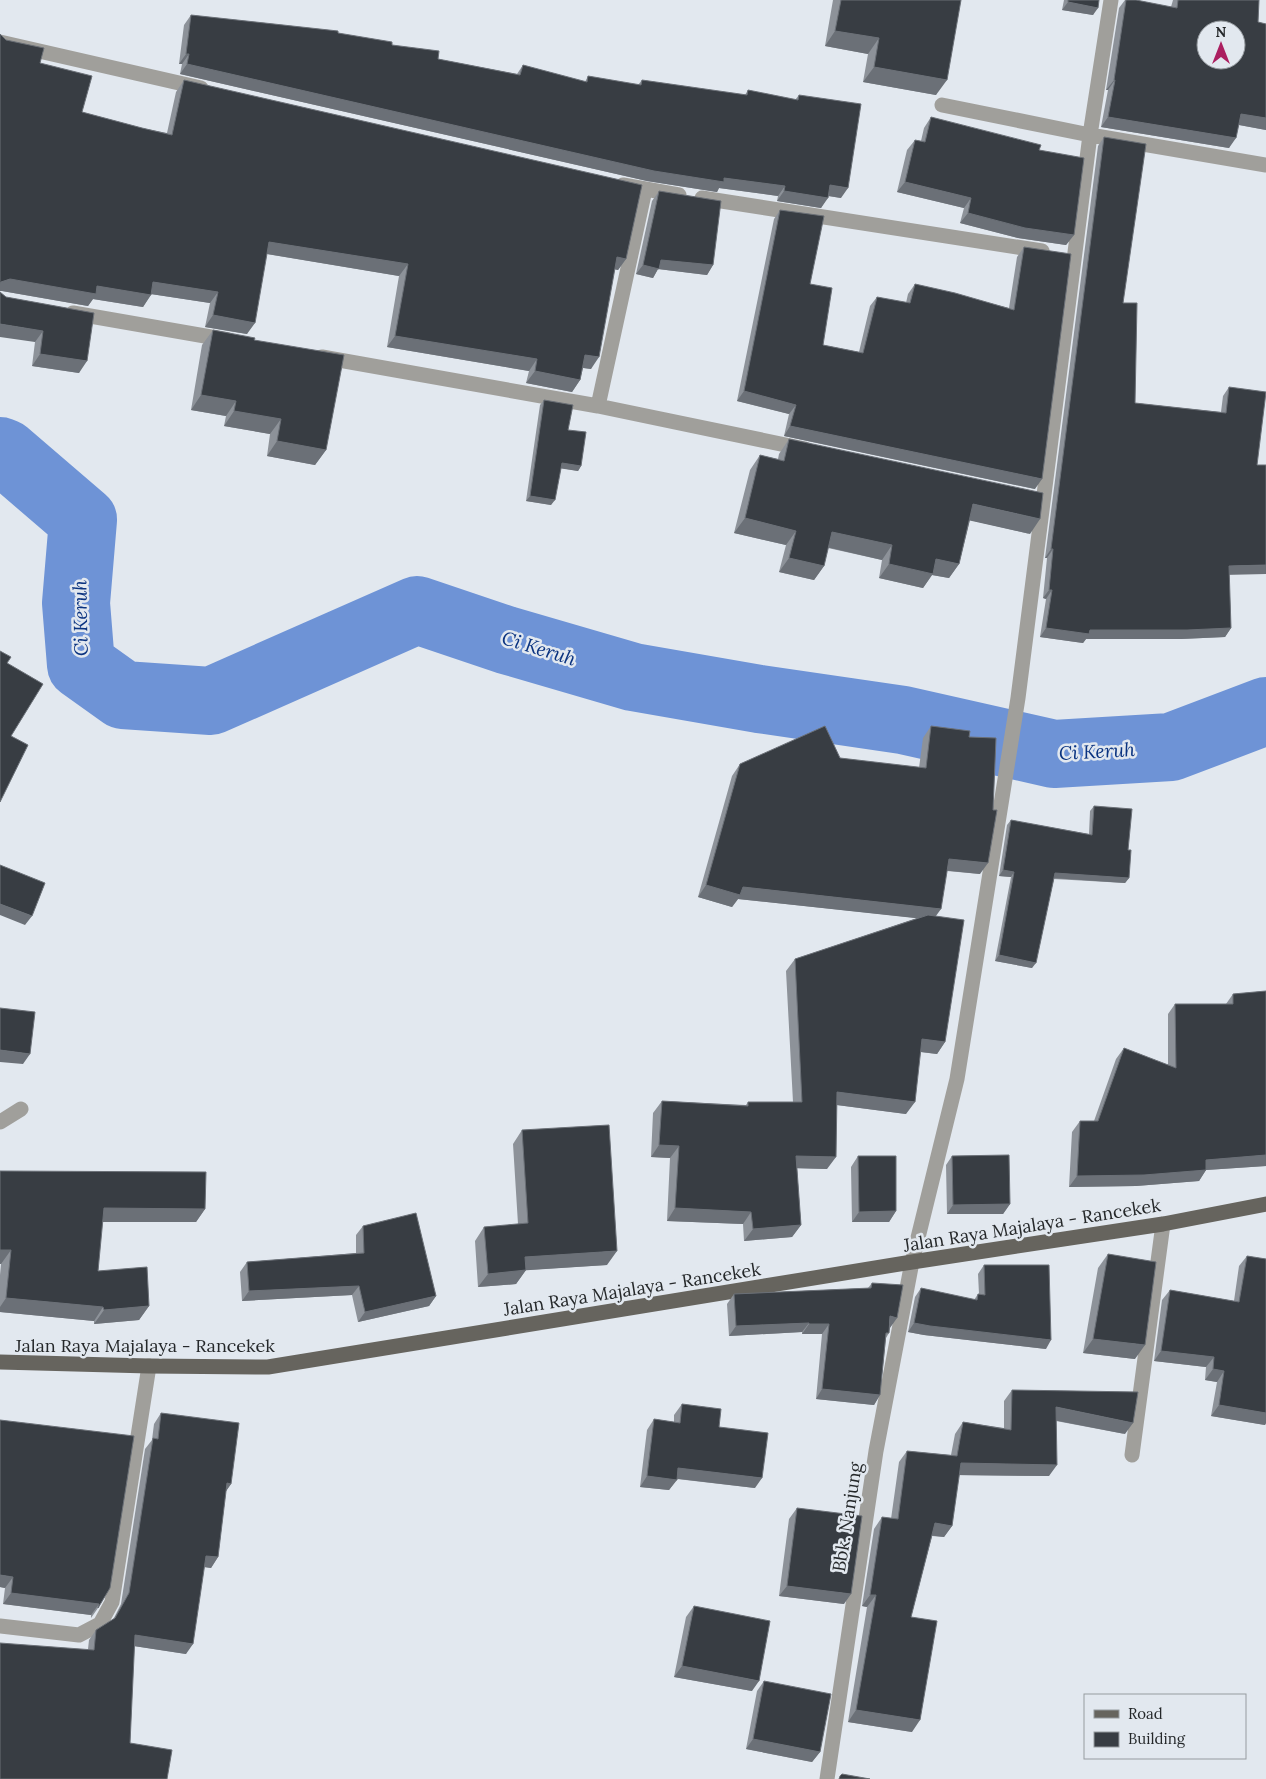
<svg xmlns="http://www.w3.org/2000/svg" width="1266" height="1779" font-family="Lora,serif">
	<rect width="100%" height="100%" fill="#e2e8ef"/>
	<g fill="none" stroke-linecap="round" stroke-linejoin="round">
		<path stroke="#6e93d6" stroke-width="68" d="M0 451 5 453 83 520 76 603 81 665 123 695 211 701 417 610 506 640 633 677 759 699 903 720 1054 754 1171 747 1266 711"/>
		<path stroke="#a09f9b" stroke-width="15" d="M0 42 201 88
			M942 105 1090 135 1266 165
			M623 185 679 195
			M702 198 1042 251
			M73 313 228 340
			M322 357 598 406 805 449
			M598 406 645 190
			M0 1122 21 1109
			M1132 1455 1163 1224
			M0 1626 79 1635 100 1624 112 1602 149 1366
			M827 1779 876 1451 912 1262 957 1079 1018 698 1090 135 1111 0"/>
		<path stroke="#66645e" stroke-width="15" d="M0 1362 149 1366 268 1367 912 1262 1163 1224 1266 1204"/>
	</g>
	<path fill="#8d9299" d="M833 0H961L936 95 863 82 868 54 825 46Z
		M1064 0H1099L1093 15 1062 10Z
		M1125 0H1136L1171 7 1173 0H1259L1258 22 1266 24V130L1239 125 1229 148 1101 127 1108 90H1106L1119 8Z
		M191 15 338 33 392 45 438 59 517 74 523 65 585 82 588 76 638 85 642 80 745 95 748 90 795 100 799 95 841 198 828 196 821 208 777 201 778 196 719 188 717 192 647 181 180 74 182 64H179L184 25Z
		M0 34 6 40 40 63 82 112 142 128 167 133 176 92 184 80 626 259 618 270 614 269 591 369 583 368 580 380 572 392 526 383 529 371 387 347 399 276 267 254 247 334 205 327 210 303 151 294 143 307 93 299 88 306 2 291H0Z
		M931 117 1039 150 1074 235 1066 245 1018 238 960 223 964 208 897 192 907 150 915 140 921 141 924 128Z
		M1104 137 1135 403 1221 412 1223 396 1229 387V574L1231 628 1225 637 1181 639H1086L1083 643 1040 637 1046 599 1043 598 1047 558H1045L1098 146Z
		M659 191 713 265 707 275 658 269 653 278 636 274 652 201Z
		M780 210 810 284 823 345 859 352 870 306 877 297 906 303 908 294 915 284 1009 308 1017 257 1024 247 1035 489 784 436 789 414 737 401 774 219Z
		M6 297 94 313 79 373 32 366 35 342Z
		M213 330 254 340 326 450 315 465 267 456 270 434 224 426 226 416 191 410 202 345Z
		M544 400 568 430 581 466 578 471 561 468 551 505 526 501 540 405Z
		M789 439 1030 534 970 520 959 564 949 578 932 575 923 588 879 578 882 560 828 548 824 566 814 580 779 572 786 545 734 533 750 470 760 455 778 459 779 454Z
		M931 726 969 737 980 874 947 871 935 916 945 1042 937 1054 920 1052 906 1114 837 1105 827 1169 797 1168 801 1225 792 1237 744 1241 743 1224 667 1221 670 1158 651 1157 653 1113 662 1101 746 1105 748 1102H793L786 971 795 959 917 918 738 899 732 907 698 897 732 776 740 764 840 758 919 768 923 738Z
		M1094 806 1128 850 1129 878 1125 883 1054 879 1032 968 995 961 1011 877 999 876 1007 825 1011 820 1089 834 1090 811Z
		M1266 991V1166L1206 1170 1199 1181 1136 1186 1069 1187 1072 1132 1080 1121H1094L1116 1059 1124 1048 1168 1065V1014L1175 1004H1226L1233 994Z
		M522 1130 607 1265 526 1270 516 1284 478 1287 475 1241 484 1227 518 1224 513 1144Z
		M858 1156 896 1211 889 1222H852L851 1167Z
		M952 1156 1010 1204 1003 1214H947L946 1165Z
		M0 1171 205 1209 196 1222H102L98 1271 149 1306 139 1320 94 1324V1321L0 1312V1275L1 1264H0Z
		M363 1226 436 1296 429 1306 358 1322 352 1295 242 1301 240 1272 247 1262 356 1253V1235Z
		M1108 1254 1135 1359 1083 1353 1098 1268Z
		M1247 1256 1266 1259V1423L1265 1425 1211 1416 1217 1382 1205 1380 1206 1367 1154 1361 1162 1300 1170 1290 1234 1301 1239 1266Z
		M984 1265 1046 1349 924 1335 908 1332 915 1297 921 1288 974 1300 978 1294H979L978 1274Z
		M872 1283 890 1328 889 1333 886 1338 880 1395 874 1405 816 1399 822 1334H802V1332L729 1336 727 1304 734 1294 868 1288Z
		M1012 1390 1125 1434 1056 1421 1049 1476 959 1475 952 1526 944 1537 932 1536 911 1617 912 1732 848 1722 867 1607 862 1606 874 1529 882 1517 891 1519 899 1462 907 1451 951 1455 955 1434 963 1422 1004 1428V1401Z
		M682 1404 719 1427 755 1488 677 1479 669 1490 640 1487 647 1430 654 1419 674 1422V1415Z
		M161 1413 231 1484 226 1491 218 1557 211 1568 204 1567 186 1654 134 1646 130 1743 0 1779 88 1649 89 1640 96 1630 113 1620 121 1604 145 1449 152 1440 154 1424Z
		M134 1436 98 1608 91 1618V1615L3 1604 5 1588 0 1587Z
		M797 1508 844 1604 779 1596 789 1519Z
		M694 1606 752 1691 674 1677 686 1617Z
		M764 1681 820 1752 812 1762 746 1749 757 1691Z"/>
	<path fill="#6b7077" d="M1068 2 1098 8 1093 15 1062 10Z
		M835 31 879 38 868 54 825 46Z
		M186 54H189L182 64H179Z
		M187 64 724 178 785 186 778 196 719 188 717 192 647 181 180 74Z
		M874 67 947 80 936 95 863 82Z
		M1114 80H1115L1108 90H1106Z
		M1241 114 1266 118V130L1234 124Z
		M1108 117 1236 138 1229 148 1101 127Z
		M905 182 971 198 964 208 897 192Z
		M830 185 848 188 841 198 823 195Z
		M784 191 828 198 821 208 777 201Z
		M968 213 1074 235 1066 245 1018 238 960 223Z
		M269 242 408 264 399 276 261 253Z
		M617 257 626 259 618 270 609 268Z
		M661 260 713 265 707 275 658 269 653 278 636 274 643 265Z
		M10 279 97 286 151 295 143 307 93 299 88 306 2 291H0V284L1 282Z
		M153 282 218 292 210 303 144 293Z
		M213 315 255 323 247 334 205 327Z
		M0 324 43 331 35 342 0 337Z
		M395 336 537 359 529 371 387 347Z
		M40 354 87 361 79 373 32 366Z
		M585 355 599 357 591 369 577 367Z
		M535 371 580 380 572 392 526 383Z
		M744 391 796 405 789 414 737 401Z
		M201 395 236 401 226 416 191 410Z
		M234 411 281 419 270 434 224 426Z
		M790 426 1042 479 1035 489 784 436Z
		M277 441 326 450 315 465 267 456Z
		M562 463 581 466 578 471 558 468Z
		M530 496 555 500 551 505 526 501Z
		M973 504 1040 519 1030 534 963 519Z
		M745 518 796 531 786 545 734 533Z
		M832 532 892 545 882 560 822 546Z
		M1051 549H1053L1047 558H1045Z
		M789 558 824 566 814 580 779 572Z
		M936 559 959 564 949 578 932 575 923 588 879 578 889 564Z
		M1266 565V574L1223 575 1229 566Z
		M1049 590H1052L1046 599 1043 598Z
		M1046 628 1090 630 1231 628 1225 637 1181 639H1086L1083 643 1040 637Z
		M949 859 988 863 980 874 941 870Z
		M1003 870 1014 872 1011 877 999 876Z
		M1055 873 1129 878 1125 883 1052 878Z
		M706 885 743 887 941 909 933 920 738 899 732 907 698 897Z
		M0 904 32 916 25 925 0 915Z
		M999 955 1036 963 1032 968 995 961Z
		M922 1039 945 1042 937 1054 914 1051Z
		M0 1050 30 1054 23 1064 0 1062Z
		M837 1092 915 1102 906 1114 829 1104Z
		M659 1145 679 1146 670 1158 651 1157Z
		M1266 1155V1166L1206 1170 1199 1181 1136 1186 1069 1187 1077 1176 1206 1160Z
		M796 1156 836 1157 827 1169 787 1168Z
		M1010 1204 1003 1214H947L953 1205Z
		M104 1208 205 1209 196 1222H94Z
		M675 1208 751 1212 743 1224 667 1221Z
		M896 1211 889 1222H852L859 1212Z
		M801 1225 792 1237 744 1241 753 1229Z
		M0 1250H11L1 1264H0Z
		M617 1251 607 1265 515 1271 525 1257Z
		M526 1270 516 1284 478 1287 488 1274Z
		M359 1286 352 1295 242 1301 249 1291Z
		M436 1296 429 1306 358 1322 365 1312Z
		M6 1298 103 1307 94 1321 0 1312V1307Z
		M149 1306 139 1320 94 1324 104 1310Z
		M890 1316 897 1318 890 1328Z
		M809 1323 802 1332 729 1336 736 1326Z
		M914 1323 1051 1340 1046 1349 924 1335 908 1332Z
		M809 1324H829L822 1334H802Z
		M1093 1339 1145 1345 1135 1359 1083 1353Z
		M1161 1351 1214 1357 1206 1367 1154 1361Z
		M1213 1369 1224 1371 1217 1382 1205 1380Z
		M822 1389 880 1395 874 1405 816 1399Z
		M1219 1405 1266 1413V1423L1265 1425 1211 1416Z
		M1056 1407 1133 1423 1125 1434 1048 1419Z
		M961 1463 1057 1465 1049 1476 953 1475Z
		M678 1468 762 1478 755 1488 671 1478Z
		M647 1476 677 1480 669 1490 640 1487Z
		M227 1483 231 1484 224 1494Z
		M935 1523 952 1526 944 1537 927 1535Z
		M206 1556 218 1557 211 1568 198 1566Z
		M0 1575 13 1577 5 1588 0 1587Z
		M787 1586 851 1594 844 1604 779 1596Z
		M11 1593 99 1604 91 1615 3 1604Z
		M870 1595H876L867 1607 862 1606Z
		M135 1635 193 1644 186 1654 127 1645Z
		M682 1666 759 1681 752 1691 674 1677Z
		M856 1710 920 1720 912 1732 848 1722Z
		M753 1739 820 1752 812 1762 746 1749Z"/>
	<path fill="#383d43" stroke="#6b7077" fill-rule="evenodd" d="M841 0H961L947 80 874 67 879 38 835 31Z
		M1068 0H1099L1098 8 1068 2Z
		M1126 0H1136L1177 8 1178 0H1259L1258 22 1266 24V118L1241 114 1236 138 1108 117 1115 80H1114ZM1206 30H1236V60H1206Z
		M191 15 338 31V33L392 42V45L439 51 438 59 520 75 523 65 587 82 588 76 641 85 642 80 747 95 748 90 798 100 799 95 861 104 848 188 830 185 828 198 784 191 785 186 724 178V182L654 171 187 64 189 54H186Z
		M0 34 6 40 44 48 40 63 92 76 82 112 142 128 172 135 184 80 642 185 626 259 617 257 599 357 585 355 580 380 535 371 537 359 395 336 408 264 269 242 255 323 213 315 218 292 153 282 151 295 97 286 96 294 10 279 1 282 0 284Z
		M931 117 1041 145 1039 150 1084 158 1074 235 1025 228 968 213 971 198 905 182 915 140 925 142Z
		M1104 137 1146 144 1123 303H1137L1135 403 1226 413 1229 387 1266 392 1257 465H1266V565L1229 566 1231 628 1187 630H1090L1089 634 1046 628 1052 590H1049L1053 549H1051Z
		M659 191 721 201 713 265 661 260 659 269 643 265Z
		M780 210 824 216 810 284 832 288 823 345 863 353 877 297 910 303 915 284 955 293 1014 310 1024 247 1071 254 1042 479 790 426 796 405 744 391Z
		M0 292 6 297 94 313 87 361 40 354 43 331 0 324Z
		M213 330 255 338 254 340 344 355 326 450 277 441 281 419 234 411 236 401 201 395Z
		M544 400 573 405 568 430 586 432 581 466 562 463 555 500 530 496Z
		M789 439 1043 493 1040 519 973 504 959 564 936 559 933 574 889 564 892 545 832 532 824 566 789 558 796 531 745 518 760 455 784 461Z
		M0 651 11 657 7 663 43 684 11 736 28 745 0 802Z
		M825 726 840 758 926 768 931 726 970 731 969 737 996 738 993 810H997L988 863 949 859 941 909 743 887 740 895 706 885 740 764Z
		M1094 806 1132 809 1128 850H1131L1129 878 1055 873 1036 963 999 955 1014 872 1003 870 1011 820 1092 835Z
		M0 865 45 883 32 916 0 904Z
		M928 915 964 920 945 1042 922 1039 915 1102 837 1092 836 1157 796 1156 801 1225 753 1229 751 1212 675 1208 679 1146 659 1145 662 1101 748 1106V1102H802L795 959Z
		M1266 991V1155L1206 1160V1170L1144 1175 1077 1176 1080 1121H1098L1124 1048 1176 1068 1175 1004H1233V994Z
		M0 1008 35 1012 30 1054 0 1050Z
		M609 1125 617 1251 525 1257 526 1270 488 1274 484 1227 528 1223 522 1130Z
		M1009 1155 1010 1204 953 1205 952 1156Z
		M858 1156H896V1211L859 1212Z
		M0 1171 206 1172 205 1209 104 1208 98 1271 147 1267 149 1306 104 1310 103 1307 6 1298 11 1250H0Z
		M416 1213 436 1296 365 1312 359 1286 249 1291 247 1262 364 1253 363 1226Z
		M1108 1254 1156 1262 1145 1345 1093 1339Z
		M1247 1256 1266 1259V1413L1219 1405 1224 1371 1213 1369 1214 1357 1161 1351 1170 1290 1239 1302Z
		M984 1265H1049L1051 1340 930 1326 914 1323 921 1288 977 1300 978 1294 985 1295Z
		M872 1283 903 1285 897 1318 890 1316 889 1333H886L880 1395 822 1389 829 1324H809V1323L736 1326 734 1294 871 1288Z
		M1012 1390 1138 1392 1133 1423 1056 1407 1057 1465 961 1463 952 1526 935 1523 911 1617 937 1621 920 1720 856 1710 876 1595H870L882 1517 898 1519 907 1451 957 1456 963 1422 1011 1430Z
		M682 1404 721 1409 719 1427 768 1433 762 1478 678 1468 677 1480 647 1476 654 1419 680 1423Z
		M161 1413 239 1423 231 1484 227 1483 218 1557 206 1556 193 1644 135 1635 130 1743 172 1750 167 1779H0V1643L94 1650 96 1630 115 1618 129 1593 153 1438 158 1439Z
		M0 1420 134 1436 110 1588 98 1608 99 1604 11 1593 13 1577 0 1575Z
		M797 1508 862 1516 851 1594 787 1586Z
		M694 1606 770 1621 759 1681 682 1666Z
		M764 1681 831 1694 820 1752 753 1739Z
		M842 1774 870 1779H839L840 1776Z"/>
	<g text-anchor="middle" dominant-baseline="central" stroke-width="5" stroke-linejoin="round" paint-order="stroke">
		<g font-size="18" fill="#25282a" stroke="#e2e8ef">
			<text transform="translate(1032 1225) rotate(-9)">Jalan Raya Majalaya - Rancekek</text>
			<text transform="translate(632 1289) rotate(-9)">Jalan Raya Majalaya - Rancekek</text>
			<text x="145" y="1345">Jalan Raya Majalaya - Rancekek</text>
			<text transform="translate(847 1517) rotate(-81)">Bbk. Nanjung</text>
		</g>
		<g font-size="19" font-style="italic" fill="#0a3380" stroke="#e2e8ef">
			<text transform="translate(80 618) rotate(-91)">Ci Keruh</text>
			<text transform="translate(539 648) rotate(17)">Ci Keruh</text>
			<text transform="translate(1097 751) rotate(-3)">Ci Keruh</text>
		</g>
	</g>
	<rect x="1084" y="1694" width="162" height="65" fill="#e2e8ef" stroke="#969ba0"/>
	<rect x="1094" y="1710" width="25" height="8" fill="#66645e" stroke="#969ba0"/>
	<text x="1128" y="1719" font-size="15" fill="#25282a">Road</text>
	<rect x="1094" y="1732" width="25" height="15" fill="#383d43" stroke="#969ba0"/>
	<text x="1128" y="1744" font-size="15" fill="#25282a">Building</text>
	<g transform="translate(1221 45)"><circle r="24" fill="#e2e8ef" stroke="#969ba0"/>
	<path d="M0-4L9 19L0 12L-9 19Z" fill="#ab1f60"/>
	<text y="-8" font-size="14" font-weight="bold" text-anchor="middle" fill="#25282a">N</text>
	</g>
</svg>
